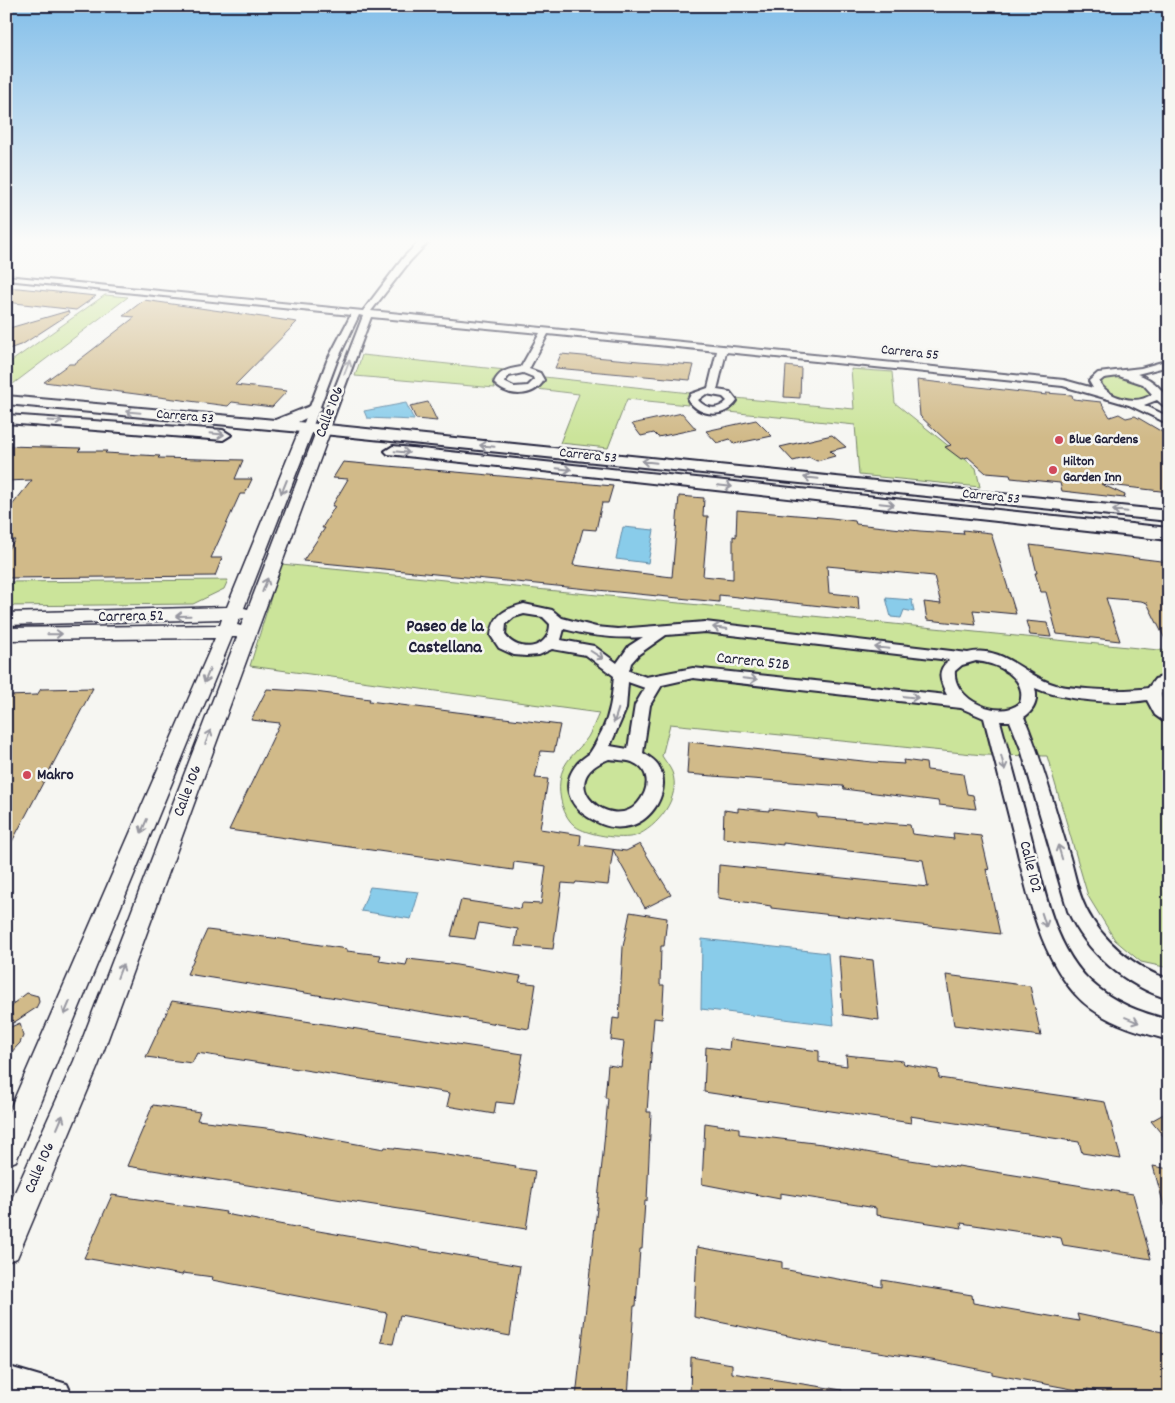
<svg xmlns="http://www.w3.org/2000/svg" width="1175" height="1403" font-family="Dekko,sans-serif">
	<rect width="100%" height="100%" fill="#f6f6f2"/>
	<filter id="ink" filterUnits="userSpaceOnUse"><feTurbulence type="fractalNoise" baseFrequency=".02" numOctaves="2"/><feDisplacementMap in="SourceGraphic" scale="10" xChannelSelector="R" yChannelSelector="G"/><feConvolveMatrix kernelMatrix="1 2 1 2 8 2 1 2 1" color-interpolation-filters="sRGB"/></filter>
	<g filter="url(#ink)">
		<path fill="#cbe49a" stroke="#76836a" d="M105 295 128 297 9 387H6V365Z
			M362 355 496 369 506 370 498 374 492 381 495 388 355 376Z
			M851 369 892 372 895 403 976 468 980 487 859 475 855 425 729 412 735 406V398L854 409Z
			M544 377 690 393 686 398 688 405 627 399 608 448 560 443 579 394 537 389 544 384Z
			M1108 377C1122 375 1145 379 1150 394 1139 406 1111 397 1102 386V381Z
			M281 564 1169 651V968L1141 962 1115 940 1088 896 1047 756 983 755 670 724 662 756C665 761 670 767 672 772 682 797 657 828 635 836 622 840 586 835 575 826 563 817 558 795 560 781 562 760 578 752 588 737 592 730 596 720 599 713L250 666Z
			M228 580 224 589 193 604 6 606V582Z"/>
		<path fill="#89ccea" stroke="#6088a4" d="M406 403 414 420 367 418 364 411Z
			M623 527 654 530 648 563 616 559Z
			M886 598 912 600 914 612 904 610 901 618 891 617Z
			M370 887 419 892 411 919 361 911Z
			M702 939 828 953 834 1025 701 1009Z"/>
		<path fill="#d1ba89" stroke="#22223b" d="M6 288H18L96 296 76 310 6 302Z
			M144 300 297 322 235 385 287 391 272 407 232 402 228 406 44 382 69 364H74L135 317 123 316Z
			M68 311 69 314 23 344 6 350V329Z
			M561 354 639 361 694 365 690 380 555 368Z
			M786 366 801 368 800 398 784 397Z
			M917 380 1047 395 1046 393 1072 395 1073 399 1101 402 1110 417 1119 414 1126 418 1135 416 1169 436V492L1101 484 1125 495 1124 498 1062 491 1060 483 1011 478 1010 475 986 473 968 457 961 459 945 447 951 445 920 416Z
			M428 402 437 421 416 419 410 406Z
			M682 413 696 429 658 437 654 433 641 436 632 424Z
			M756 420 772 436 734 444 730 439 717 443 706 431Z
			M832 435 846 447 830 451 835 456 817 461 809 457 793 461 780 447Z
			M6 446 81 448 78 451H107L105 453 160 456 158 458 243 460 235 479H252L245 494H240L211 558H222L215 576 6 578V552L15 540H6V508H10L32 480 6 481Z
			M343 462 613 486 608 503H602L596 530 583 529 573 565 672 577 679 496 704 498 703 516H708L703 576 733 579V536L736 537 737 510 832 518 855 521 856 524 920 531 964 534 963 530 991 533 1016 614 973 610 976 625 927 620 924 602 941 604 934 576 827 566 829 593 858 596 859 610 719 595V602L303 561 325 528H322L335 506H332L348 479 333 478Z
			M1030 545 1169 562V647L1147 603 1141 601 1106 598 1120 641 1057 634 1046 592H1041L1035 573H1037Z
			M1026 621 1047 623 1051 637 1030 635Z
			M93 688 6 853V696L37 695 41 689Z
			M267 689 315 692 370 699 369 701 560 725 554 752 541 751 535 778 548 779 540 829 581 835 580 845 626 851 640 844 671 895 645 908 613 850 608 885 576 882 575 884 562 883 553 949 515 946 518 929 479 923 475 939 451 936 461 900 521 909 522 903 541 904 546 866 514 862 513 870 229 830 280 723 251 720Z
			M689 742 872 762 904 764 903 760 926 763 927 770 963 774 967 794 973 795 976 809 939 805 938 801 844 789 843 786 687 774Z
			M738 808 769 811V809L817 814V817L910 825 912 834 954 839 953 833 981 836 989 870 986 869 1000 934 771 908V906L718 898 719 865 928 887 923 860 783 843V845L723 838 724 810 738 812Z
			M630 912 667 918 664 946H661L660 985H664L662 1019 654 1018 651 1057 647 1112H651L647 1201H645L642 1249H640L636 1306H634L628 1397H576L603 1154 608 1098H605L608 1065 621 1067 624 1042 611 1040 613 1018 619 1019 623 947Z
			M207 930 281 939 347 949V951L381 955 379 961 406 965 408 959 451 964 521 976 519 982 536 984 529 1029 187 974Z
			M839 956 873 960 879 1020 843 1015Z
			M946 975 1030 986 1041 1036 954 1025Z
			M27 993 38 996 39 1002 36 1008 13 1023 11 1009 14 1003Z
			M172 1001 523 1054 514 1104 496 1102 494 1114 447 1106 450 1093 197 1053 192 1063 146 1057Z
			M20 1023 23 1036 20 1043 6 1058V1029Z
			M730 1039 819 1051V1062L847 1066 846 1055 903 1061 904 1064 938 1070 939 1078 1105 1102 1121 1159 1082 1153 1079 1142 994 1129 910 1116 911 1123 704 1092 706 1047 729 1050Z
			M153 1105 200 1112 197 1120 275 1129 384 1149 385 1147 435 1153 516 1166 515 1168 535 1171 526 1229 127 1166Z
			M1169 1111V1143L1151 1121Z
			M705 1123 739 1128V1134L822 1144 910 1160 958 1167V1166L1133 1194 1151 1259 1063 1245 1061 1238 961 1223 962 1228 876 1215V1208L780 1193V1199L702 1184Z
			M1153 1166 1169 1169V1209H1165Z
			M112 1195 226 1212 225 1214 284 1225 520 1266 510 1336 400 1315 393 1344 381 1342 387 1313 212 1280 213 1277 183 1273 182 1275 84 1258Z
			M697 1247 782 1262V1269L882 1287V1280L929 1288 972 1295 973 1303 1079 1321 1077 1314 1167 1333 1169 1397H1133L1087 1389 1088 1392 992 1374V1372L938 1361 838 1346 694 1317Z
			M691 1357 732 1364V1373L842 1390 841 1397H690Z"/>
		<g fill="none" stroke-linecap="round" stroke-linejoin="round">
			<g stroke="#22223b" stroke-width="4">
				<path id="minor" d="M420 241H429L410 261 371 311 1064 380 1093 388 1089 381 1098 373 1141 368 1169 360V366L1137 374C1153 379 1169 393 1169 410L1157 400 1144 405 1169 417V424L1129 405 1063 386 726 352 717 390 730 392 737 401C725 419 700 417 688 400L691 394 708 388 717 351 548 334 529 369 540 373 544 380C534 398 507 398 494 383 499 371 508 369 521 367L540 333 371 317 329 429 328 431H320L319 429 363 316 359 315 337 361 312 428 307 431 302 428 327 361 351 315 6 280V276L363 311 404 257ZM523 373 533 377 534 380 528 386 514 387 504 382 509 376ZM1119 376 1143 384 1152 394C1137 406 1108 398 1099 382L1104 378ZM706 394 723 397 727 401C718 411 706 409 698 400Z
					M524 604 552 610 562 618 596 627 618 629 705 622 968 653C1003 644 1025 677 1056 685 1079 690 1126 692 1148 688L1155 679 1169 675V687L1165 688 1161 694 1163 703 1169 710V725L1155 715 1147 700C1118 705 1062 700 1035 688 1038 700 1035 710 1024 717 1042 760 1054 806 1068 851 1074 870 1077 891 1086 909 1101 939 1136 970 1169 979V999C1125 986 1086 952 1068 911L1021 749 1010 721H1000C1010 757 1019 792 1029 828 1042 878 1051 945 1091 982 1114 1003 1139 1012 1169 1020V1040C1135 1031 1099 1021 1075 994 1037 950 1026 887 1013 832 1003 794 994 756 984 718L961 708 693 678 662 685 650 705 643 753C648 756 655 760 658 765 673 789 652 825 624 827 610 829 600 824 588 817 568 805 561 783 577 764 580 760 585 757 589 754 594 748 598 738 602 731 611 712 612 696 614 676L586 655 552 649 539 655 526 656 514 655 499 648 491 636C493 615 505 609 524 604ZM524 614 543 617 550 624C550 650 518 654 505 635L506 624 514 617ZM564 629C591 636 615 639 643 637L629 646 617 663 594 646 561 640ZM705 632 949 660C936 671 940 681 947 695L693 668 646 677 629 671 631 663 639 654 666 635ZM976 661C997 663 1028 677 1020 703 999 721 952 699 955 671L962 665ZM628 682 645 688 635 705 628 749 610 746 626 709ZM609 759C616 760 626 760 632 762 651 770 650 789 638 803 612 834 550 781 609 759Z"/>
			</g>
			<g stroke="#22223b" stroke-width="3">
				<path id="tertiary" d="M307 424 314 428 244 608 248 609 317 429 324 425 331 429 98 1066 17 1258 6 1262V1212L74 1061 237 637H232L16 1161 6 1165V1118L215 638 6 640V628L220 625 222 619 6 625V613L227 607 300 428ZM244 618 241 626 237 625 239 619Z"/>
			</g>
			<g stroke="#22223b" stroke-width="4">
				<path id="secondary" d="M6 396 275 420 315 404 322 408 320 411 298 422 1169 511V521L333 435 6 404Z
					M6 415 223 430 231 435 223 440 6 423Z
					M393 446 1169 528V540L388 454 385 451Z
					M6 1366 67 1384 73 1397H6Z"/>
			</g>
			<use href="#minor" fill="#f6f6f2" fill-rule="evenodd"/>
			<use href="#tertiary" fill="#f6f6f2" fill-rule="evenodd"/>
			<use href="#secondary" fill="#f6f6f2" fill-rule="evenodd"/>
		</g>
		<defs><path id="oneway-shaft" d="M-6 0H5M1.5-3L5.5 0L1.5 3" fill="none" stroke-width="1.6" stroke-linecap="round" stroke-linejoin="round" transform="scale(1.25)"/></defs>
		<g stroke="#9797a0">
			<use href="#oneway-shaft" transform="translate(347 367) rotate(-69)"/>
			<use href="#oneway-shaft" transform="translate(133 412) rotate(-175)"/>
			<use href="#oneway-shaft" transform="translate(55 421) rotate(3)"/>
			<use href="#oneway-shaft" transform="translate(217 434) rotate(5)"/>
			<use href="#oneway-shaft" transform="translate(487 446) rotate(-174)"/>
			<use href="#oneway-shaft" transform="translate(402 452) rotate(6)"/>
			<use href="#oneway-shaft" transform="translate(649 462) rotate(-174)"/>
			<use href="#oneway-shaft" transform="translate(564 469) rotate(6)"/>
			<use href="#oneway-shaft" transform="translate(811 478) rotate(-174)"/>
			<use href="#oneway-shaft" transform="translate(725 486) rotate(6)"/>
			<use href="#oneway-shaft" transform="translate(284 487) rotate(112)"/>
			<use href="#oneway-shaft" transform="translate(887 504) rotate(6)"/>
			<use href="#oneway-shaft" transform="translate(1120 511) rotate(-174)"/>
			<use href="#oneway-shaft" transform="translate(265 585) rotate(-69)"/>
			<use href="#oneway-shaft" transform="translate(183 616) rotate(179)"/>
			<use href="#oneway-shaft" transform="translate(720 628) rotate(-173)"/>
			<use href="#oneway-shaft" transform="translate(55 634) rotate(-1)"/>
			<use href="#oneway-shaft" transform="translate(882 648) rotate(-174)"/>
			<use href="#oneway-shaft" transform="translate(597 655) rotate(32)"/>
			<use href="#oneway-shaft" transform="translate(207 676) rotate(113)"/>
			<use href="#oneway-shaft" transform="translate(750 679) rotate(6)"/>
			<use href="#oneway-shaft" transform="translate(911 697) rotate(6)"/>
			<use href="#oneway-shaft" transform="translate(616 716) rotate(108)"/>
			<use href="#oneway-shaft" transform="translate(208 737) rotate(-69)"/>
			<use href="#oneway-shaft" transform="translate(1003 763) rotate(76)"/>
			<use href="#oneway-shaft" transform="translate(144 826) rotate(113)"/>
			<use href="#oneway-shaft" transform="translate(1060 852) rotate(-107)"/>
			<use href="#oneway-shaft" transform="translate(1044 920) rotate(72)"/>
			<use href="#oneway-shaft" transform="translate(120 971) rotate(-69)"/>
			<use href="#oneway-shaft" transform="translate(67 1008) rotate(113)"/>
			<use href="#oneway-shaft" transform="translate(1132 1020) rotate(22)"/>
			<use href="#oneway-shaft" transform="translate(60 1122) rotate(-67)"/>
		</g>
	</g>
	<linearGradient id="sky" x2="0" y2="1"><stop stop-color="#82bee9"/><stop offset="0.55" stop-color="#fbfbf9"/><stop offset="1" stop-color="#fbfbf9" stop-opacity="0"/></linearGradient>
	<rect width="1175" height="438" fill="url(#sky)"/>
	<g fill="#d1495b" stroke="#f6f6f2" stroke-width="2">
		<circle cx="1059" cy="440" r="5"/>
		<circle cx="1053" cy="470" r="5"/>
		<circle cx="27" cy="775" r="5"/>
	</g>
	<g text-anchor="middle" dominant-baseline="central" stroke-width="5" stroke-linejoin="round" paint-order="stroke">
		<g font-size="14" fill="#22223b" stroke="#f6f6f2">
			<text transform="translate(910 353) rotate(6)">Carrera 55</text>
			<text transform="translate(185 417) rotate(5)">Carrera 53</text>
			<text transform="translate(588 456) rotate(6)">Carrera 53</text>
			<text transform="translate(991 497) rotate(6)">Carrera 53</text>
		</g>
		<g font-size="14" font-weight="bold" fill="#22223b" stroke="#f6f6f2" text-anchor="start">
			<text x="1069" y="440">Blue Gardens</text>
			<text x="1063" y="462">Hilton<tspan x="1063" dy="16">Garden Inn</tspan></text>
		</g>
		<g font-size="16" fill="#22223b" stroke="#f6f6f2">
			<text transform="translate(330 412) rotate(-69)">Calle 106</text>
			<text transform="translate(131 617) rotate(-1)">Carrera 52</text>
			<text transform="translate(753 662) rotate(6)">Carrera 52B</text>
			<text transform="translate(188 791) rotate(-69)">Calle 106</text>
			<text transform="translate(1030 867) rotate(76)">Calle 102</text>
			<text transform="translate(40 1168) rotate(-67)">Calle 106</text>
		</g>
		<g font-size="16" font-weight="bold" fill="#22223b" stroke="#f6f6f2" text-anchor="start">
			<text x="37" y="775">Makro</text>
		</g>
		<g font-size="18" font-weight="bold" fill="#22223b" stroke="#f6f6f2">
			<text x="445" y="627">Paseo de la<tspan x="445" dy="21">Castellana</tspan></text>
		</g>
	</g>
	<rect width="1175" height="1403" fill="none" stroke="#f6f6f2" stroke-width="25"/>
	<rect x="12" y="12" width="1150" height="1378" fill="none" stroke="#22223b" stroke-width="2" filter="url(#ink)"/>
</svg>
